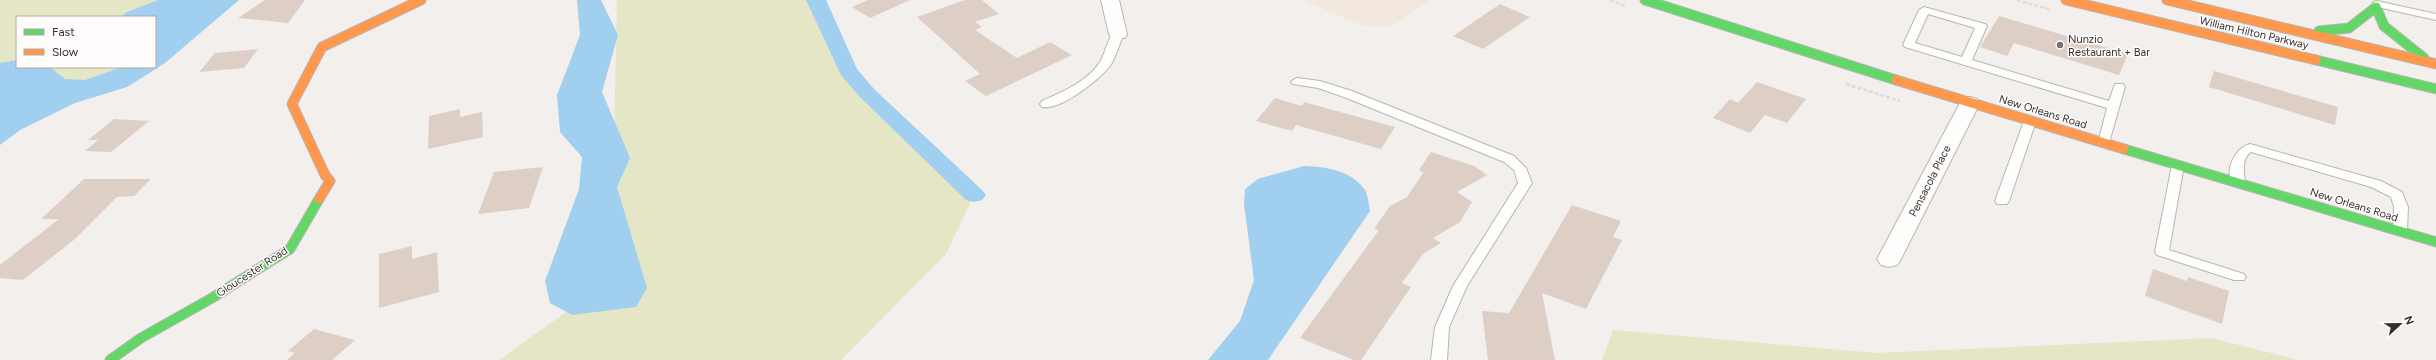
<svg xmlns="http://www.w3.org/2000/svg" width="2436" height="360" font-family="Figtree,sans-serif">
	<rect width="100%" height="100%" fill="#f2efed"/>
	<path fill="#f3e8de" d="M1302 0H1430L1391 27H1365Z"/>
	<path fill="#e5e6c6" d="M0 0H198L155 17H17V67H145L0 116Z
		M617 0H816L849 71 867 93 974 195 946 254 841 360H499L611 280Z
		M1613 330 1876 353 2211 338 2299 360H1602Z"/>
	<path fill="#a1cfef" d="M158 0H239L165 63 127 87 75 103 20 130 0 145V63L17 60V67H50L65 79 85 80 122 67H155V17H122L125 13Z
		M577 0H601L618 35 602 92 630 158 617 187 647 288 636 307 572 315 550 303 545 281 579 189 582 157 560 132 557 95 580 35Z
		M1304 166C1327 167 1351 170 1365 190 1368 196 1369 205 1370 211L1268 360H1208L1240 321 1254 280 1244 204 1245 189 1258 179Z"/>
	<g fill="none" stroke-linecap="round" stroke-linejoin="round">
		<path fill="#a1cfef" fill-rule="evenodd" d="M806 0H826L857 69 874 89 982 190 986 195 982 200 974 202 966 200 860 97 841 75Z"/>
	</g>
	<path fill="#decfc6" d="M265 0H305L288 23 238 18Z
		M868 0H910L870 18 852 7Z
		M965 0H982L999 14 975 22 982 27 975 30 1017 58 1050 42 1072 55 986 96 965 81 980 74 917 17Z
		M1500 4 1530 17 1483 49 1453 36Z
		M1999 16 2128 54 2119 75 2014 43 2007 56 1980 47Z
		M258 49 244 68 199 72 215 53Z
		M2214 71 2338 107 2335 125 2209 87Z
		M1757 82 1806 99 1787 123 1765 115 1750 133 1713 118 1730 99 1738 103Z
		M1275 98 1302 106 1304 102 1395 127 1381 149 1296 125 1292 131 1256 121Z
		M460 109V117L482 112 483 137 428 149 429 116Z
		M114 119 149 121 111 152 85 151 98 140H88Z
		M1431 152 1474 166 1487 175 1457 192 1472 202 1460 222 1433 238 1441 243 1423 254 1402 283 1411 287 1361 360H1354L1300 338 1379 230 1374 229 1390 206 1407 197 1423 173 1419 170Z
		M543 167 529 208 478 214 494 172Z
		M84 179H151L134 196 117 197 75 239 23 280 0 278V265L59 219H41Z
		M1572 205 1621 221 1613 237 1622 240 1586 309 1542 293 1555 360H1488L1482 311 1509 313Z
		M412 246V259L437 252 439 292 379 308V254Z
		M2153 269 2187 281 2188 277 2229 291 2222 324 2145 296Z
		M314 329 355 340 332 360H287L295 353 288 351Z"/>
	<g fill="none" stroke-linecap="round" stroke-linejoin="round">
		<g stroke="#b8b6b4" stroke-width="2">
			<path id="lane" d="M2377 1 2436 14V20L2373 6V2Z
				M1924 7 1985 24 1987 26 1972 60 2109 101 2115 84H2123L2125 87 2108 146 2104 147 2098 143 2107 108 1905 47 1903 45 1919 10ZM1928 14 1975 28 1962 57 1915 43Z
				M1118 31 1124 34C1119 44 1116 57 1110 66 1099 80 1060 111 1042 107L1040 104 1042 101C1062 92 1087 82 1100 62 1106 53 1108 33 1118 31Z
				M1297 78 1320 81 1352 91 1514 156 1526 168 1532 183 1467 286 1449 327 1447 360H1431L1435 327 1453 286 1518 183 1514 170 1504 162 1344 97 1318 88 1293 84 1291 82 1293 80Z
				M2030 117 2036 121 2009 201 2007 204H1997L1995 201 2024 121Z
				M2250 144 2381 181 2402 192 2408 207 2407 231 2405 234H2395L2393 231 2394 207 2391 197 2371 187 2251 152C2241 159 2244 172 2245 183L2243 186H2233C2224 172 2234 148 2250 144Z
				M2178 161 2184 165 2169 250 2244 274 2246 277 2244 280H2234L2157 255 2155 252 2172 165Z"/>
		</g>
		<g stroke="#b8b6b4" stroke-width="2">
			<path id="street" d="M1101 0H1119L1127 34 1125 38H1111L1109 34Z
				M1970 97 1977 99 1980 103 1901 259 1897 265 1889 267 1881 265 1877 259 1960 103 1963 99Z"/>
		</g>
		<g stroke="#b8b6b4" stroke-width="11">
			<path id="fast" d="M1645 0 1896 80
				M2319 31 2349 28 2376 7 2384 26 2424 58
				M2316 60 2436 89
				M2124 149 2436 242
				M110 360 141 338 212 298 290 249 319 199"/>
		</g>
		<g stroke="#b8b6b4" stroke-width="11">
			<path id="slow" d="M2066 0 2316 60
				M2167 0 2436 64
				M1896 80 2124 149
				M319 199 330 181 325 175 292 104 322 47 421 0"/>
		</g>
		<path stroke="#dddbdb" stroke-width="2.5" stroke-dasharray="4 2" stroke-linecap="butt" d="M1610 0 1626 6
			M2017 0 2049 9
			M1846 84 1900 101"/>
		<use href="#lane" fill="#fdfdfc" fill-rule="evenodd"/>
		<use href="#street" fill="#fdfdfc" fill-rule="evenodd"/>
		<use href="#fast" stroke="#63d668" stroke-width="9"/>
		<use href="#slow" stroke="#ff974d" stroke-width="9"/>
	</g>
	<circle fill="#767472" stroke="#fffcfb" stroke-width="1.5" cx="2060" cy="45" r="4"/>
	<g text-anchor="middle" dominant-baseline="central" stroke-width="3" stroke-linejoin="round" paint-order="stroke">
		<g font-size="11" fill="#33312f" stroke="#fffcfb">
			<text transform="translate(2254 33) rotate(13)">William Hilton Parkway</text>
			<text transform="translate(2043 112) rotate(17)">New Orleans Road</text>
			<text transform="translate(1930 181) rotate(-63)">Pensacola Place</text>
			<text transform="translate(2354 205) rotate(17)">New Orleans Road</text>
			<text transform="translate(252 272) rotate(-33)">Gloucester Road</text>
		</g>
		<g font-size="11" fill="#33312f" stroke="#fffcfb" text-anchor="start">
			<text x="2068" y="39">Nunzio<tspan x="2068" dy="13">Restaurant + Bar</tspan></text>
		</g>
	</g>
	<rect x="16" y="16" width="140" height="52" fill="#fffcfb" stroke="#adaba9"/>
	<rect x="24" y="29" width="20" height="6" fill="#63d668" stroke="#adaba9"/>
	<text x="52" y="36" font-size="12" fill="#33312f">Fast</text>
	<rect x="24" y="49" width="20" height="6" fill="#ff974d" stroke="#adaba9"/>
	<text x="52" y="56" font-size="12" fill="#33312f">Slow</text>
	<g transform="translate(2400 324) rotate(68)" stroke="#fffcfb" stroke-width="3" paint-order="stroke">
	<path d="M0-3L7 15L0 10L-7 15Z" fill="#33312f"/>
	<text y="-6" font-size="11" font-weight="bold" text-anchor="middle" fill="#33312f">N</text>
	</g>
</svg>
